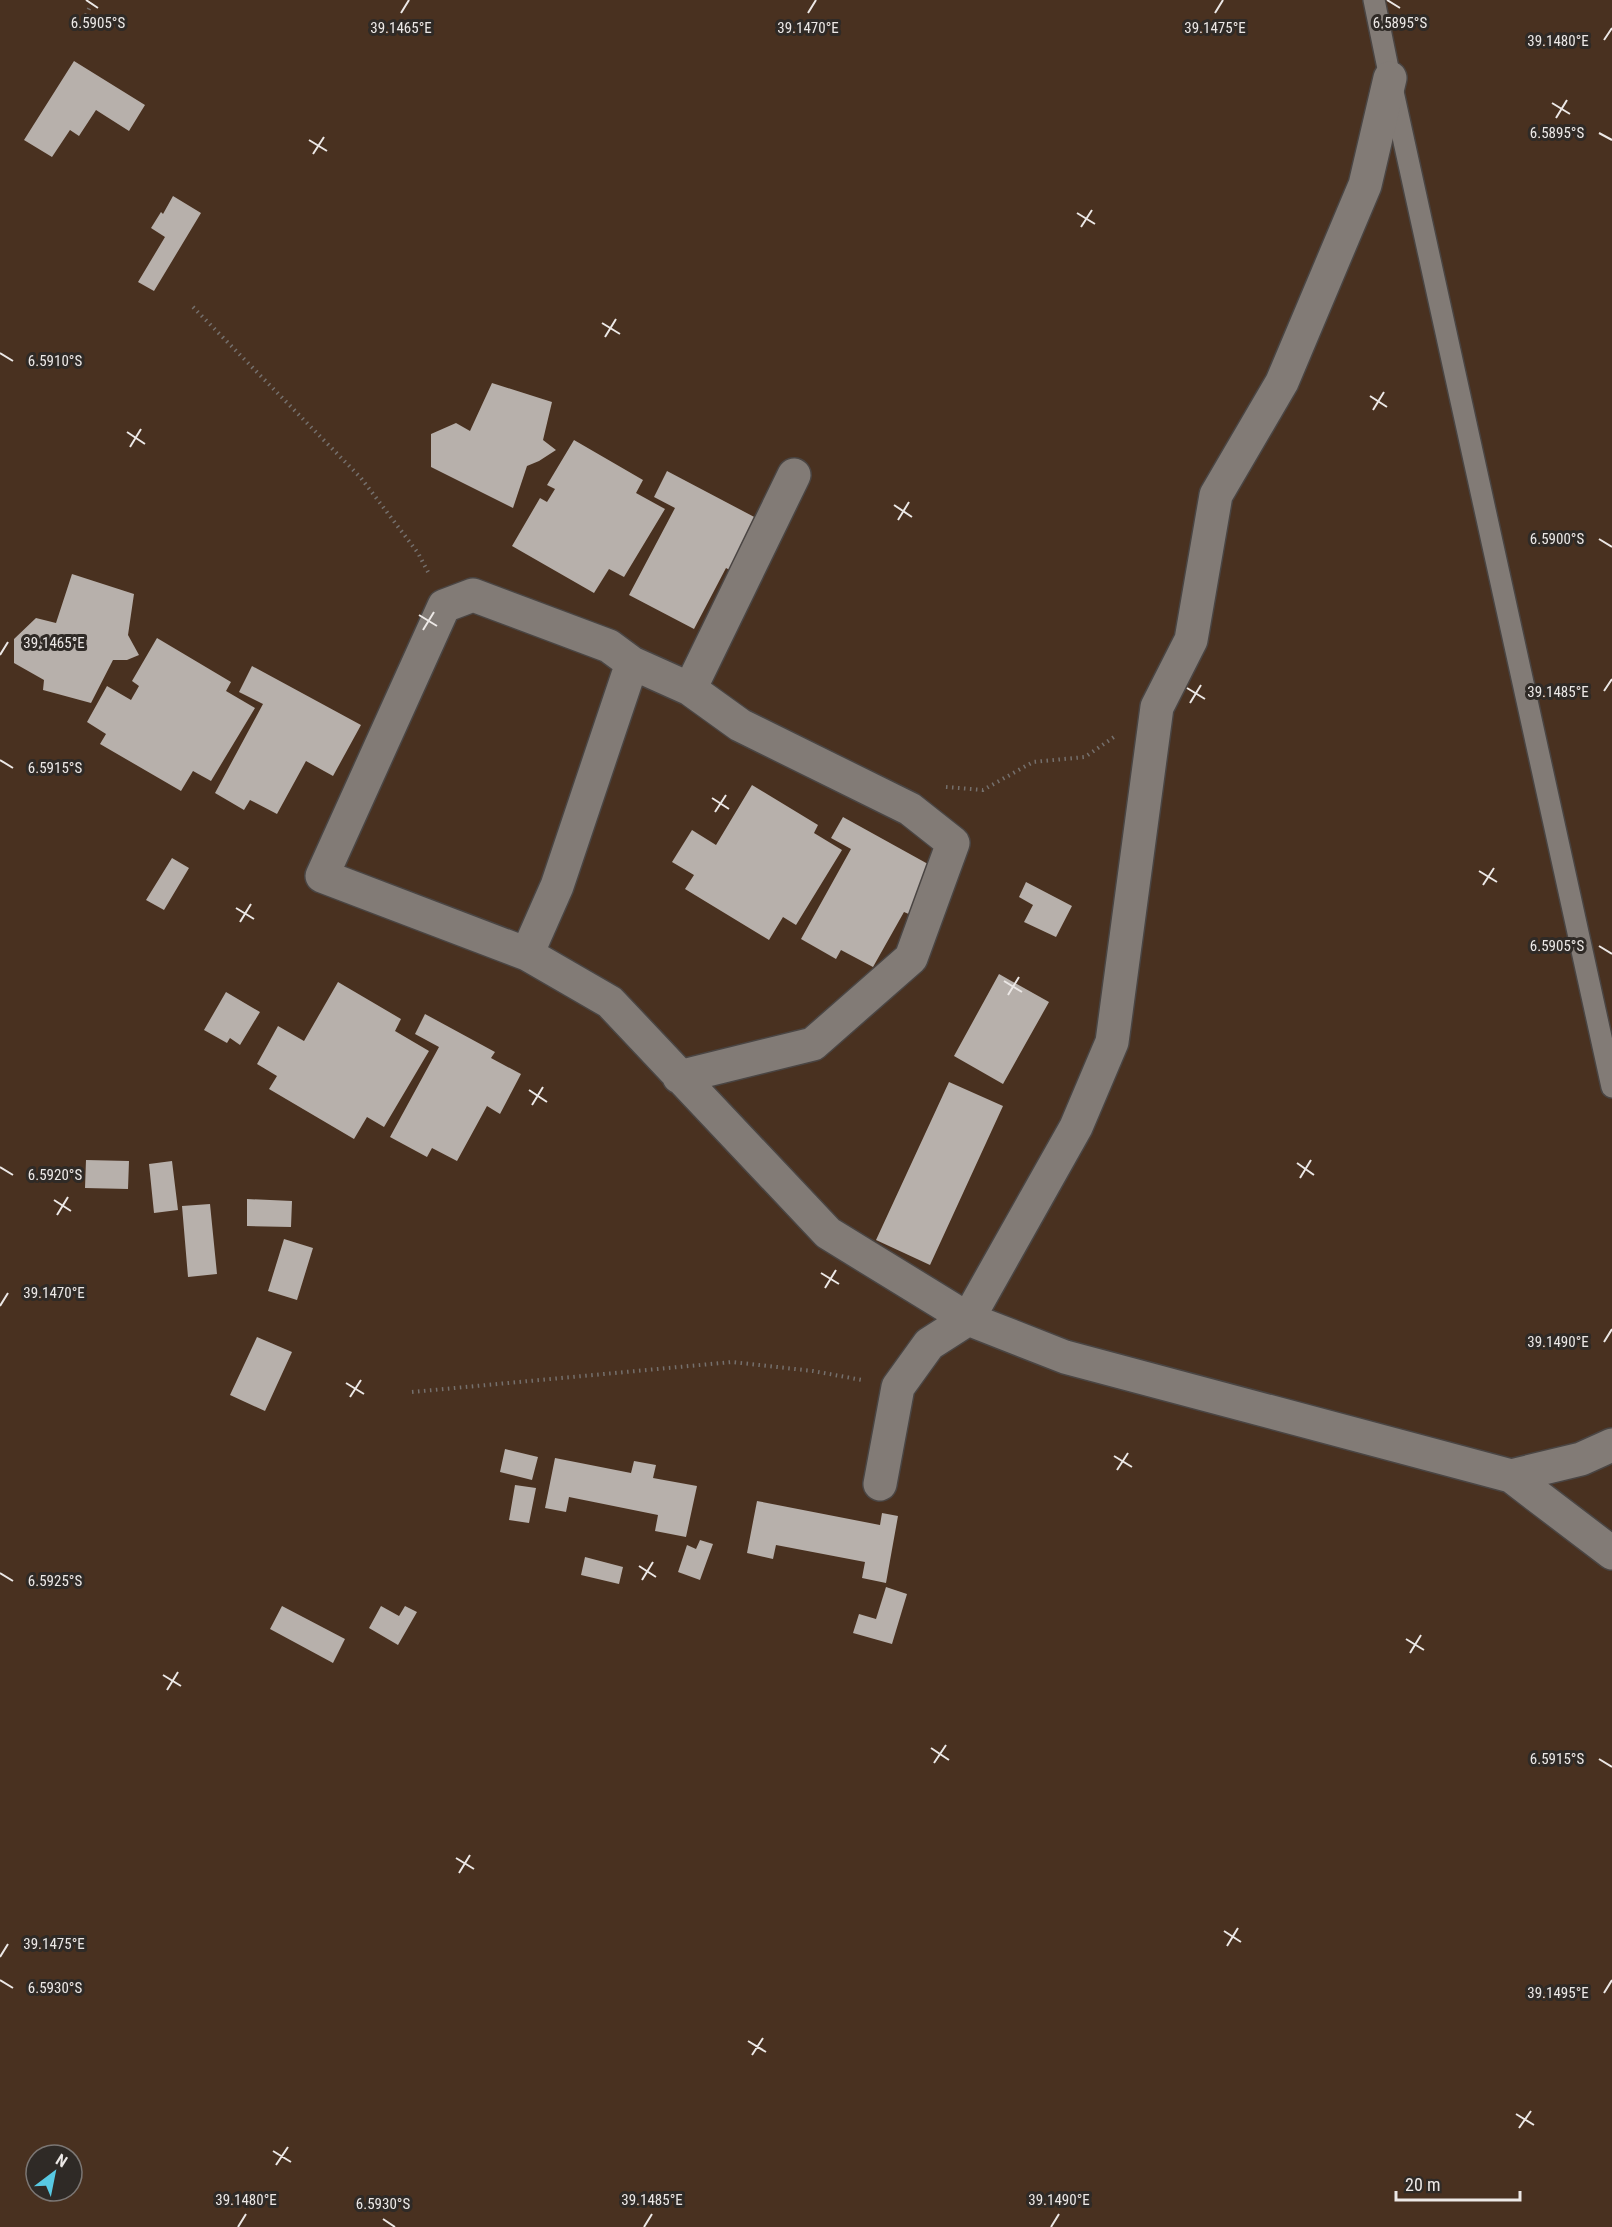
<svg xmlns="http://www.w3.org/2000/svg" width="1612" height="2227" font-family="'Roboto Condensed',sans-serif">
	<rect width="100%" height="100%" fill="#2f2a26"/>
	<path fill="#493120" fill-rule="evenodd" d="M0 0H1612V2227H0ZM36 2155H72V2191H36Z"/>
	<path fill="#b7b0ab" d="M74 61 145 105 129 131 96 110 79 136 70 130 52 157 24 140Z
		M173 196 201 213 154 291 138 282 165 237 151 228 161 212 163 214Z
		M492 383 552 402 543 440 556 450 539 461 527 466 513 508 431 467V434L456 423 470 431Z
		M574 440 643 480 636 493 665 509 624 577 609 569 594 593 512 546 540 498 547 502 555 489 547 485Z
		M667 471 760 520 733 572 726 568 694 629 629 595 675 508 654 497Z
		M72 574 134 594 128 635 139 655 127 660H113L91 703 43 690 44 680 14 663V639L36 618 56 623Z
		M157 638 231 682 226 691 255 708 211 781 193 771 181 791 100 744 106 734 87 722 107 686 131 700 139 686 132 681Z
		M252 666 361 725 333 776 306 761 277 814 250 800 244 810 215 793 263 704 239 692Z
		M752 785 818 825 814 833 842 850 796 925 783 917 769 940 685 889 694 875 672 862 692 830 716 845Z
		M843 817 937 869 911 915 904 912 873 967 841 950 836 959 801 939 851 849 831 838Z
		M172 858 189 868 164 910 146 900Z
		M1026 882 1072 906 1056 937 1024 922 1033 905 1019 897Z
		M999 974 1049 1002 1003 1084 954 1056Z
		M338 982 401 1019 395 1031 429 1051 384 1127 367 1117 354 1139 269 1089 277 1076 257 1064 278 1026 304 1041Z
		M226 992 260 1012 240 1045 230 1038 227 1043 204 1030Z
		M425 1014 495 1052 491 1058 521 1074 500 1114 487 1106 457 1161 432 1148 427 1157 390 1137 439 1047 415 1034Z
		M949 1082 1003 1106 930 1265 876 1240Z
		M86 1160 129 1161 128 1189 85 1188Z
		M172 1161 178 1210 154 1213 149 1164Z
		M247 1199 292 1201 291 1227 247 1226Z
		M210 1204 217 1274 188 1277 182 1206Z
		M284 1239 313 1248 297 1300 268 1291Z
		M257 1337 292 1352 265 1411 230 1395Z
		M505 1449 538 1457 532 1480 500 1472Z
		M555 1458 631 1473 634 1461 656 1465 653 1478 697 1486 686 1537 655 1531 658 1515 569 1497 566 1512 545 1508Z
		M515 1485 536 1488 529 1523 509 1520Z
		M757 1501 880 1525 882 1513 898 1516 886 1583 862 1578 865 1562 776 1545 773 1559 747 1553Z
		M700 1540 713 1544 700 1580 678 1572 687 1545 696 1549Z
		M585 1557 623 1567 619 1584 581 1575Z
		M886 1587 907 1594 892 1644 853 1633 859 1614 876 1619Z
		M282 1606 345 1639 333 1663 270 1629Z
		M381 1606 399 1616 405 1606 417 1612 398 1645 369 1628Z"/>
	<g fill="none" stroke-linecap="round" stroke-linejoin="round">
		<g stroke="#4a4543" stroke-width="24">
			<path id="lane" d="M1374 0 1390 78 1612 1087"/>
		</g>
		<g stroke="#4a4543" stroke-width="36">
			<path id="street" d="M632 663 690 689 740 725 910 809 953 843 911 958 813 1044 679 1077
				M690 689 794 475
				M527 954 557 886 632 663 609 646 473 595 444 606 322 876 527 954 610 1002 828 1233 968 1319 1065 1357 1511 1476 1581 1459 1612 1445
				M1511 1476 1612 1553
				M880 1484 898 1387 929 1344 968 1319 1076 1127 1112 1042 1157 707 1191 640 1216 495 1282 382 1365 185 1390 78"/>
		</g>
		<path stroke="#75706d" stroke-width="4" stroke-dasharray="1.5 4.5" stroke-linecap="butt" d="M81 26 93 0
			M193 307 361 478 418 553 428 572
			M946 787 983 790 1033 762 1085 757 1114 737
			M412 1392 732 1362 813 1371 862 1380"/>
		<use href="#lane" stroke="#827b76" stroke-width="21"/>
		<use href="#street" stroke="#827b76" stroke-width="33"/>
	</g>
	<path fill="none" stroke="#ece8e6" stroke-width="2" d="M86 0 98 8M1387 0 1400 8M401 13 409 0M808 13 816 0M1215 13 1223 0M1604 40 1612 28M1552 103 1570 114M1556 118 1567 100M1599 133 1612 140M309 140 327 151M313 154 324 137M1077 213 1095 224M1081 227 1092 210M602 323 620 334M605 337 616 319M0 353 13 361M1370 396 1387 407M1373 410 1384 392M127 432 145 444M130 447 141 429M894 505 912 517M898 520 909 502M1599 539 1612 547M419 615 437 626M423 630 434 612M0 655 8 642M1187 688 1205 699M1604 691 1612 679M1190 703 1201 685M0 760 13 768M712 798 729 809M715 812 726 795M1479 871 1497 882M1483 885 1494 868M236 908 254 919M240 922 251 904M1599 946 1612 954M1004 981 1022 992M1008 995 1019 977M529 1090 547 1102M532 1105 543 1087M1297 1163 1314 1175M0 1167 13 1175M1300 1178 1311 1160M54 1200 71 1211M57 1215 68 1197M821 1273 839 1284M825 1288 836 1270M0 1306 8 1293M1604 1342 1612 1329M346 1383 364 1394M350 1397 361 1380M1114 1456 1132 1467M1117 1470 1128 1453M639 1566 656 1577M0 1573 13 1581M642 1580 653 1562M1406 1639 1424 1650M1410 1653 1421 1635M163 1675 181 1686M167 1690 178 1672M931 1748 949 1760M1599 1759 1612 1767M934 1763 946 1745M456 1858 474 1869M459 1873 470 1855M1224 1931 1241 1942M1227 1946 1238 1928M0 1957 8 1944M0 1980 13 1988M1604 1993 1612 1980M748 2041 766 2052M752 2055 763 2038M1516 2114 1534 2125M1519 2128 1531 2111M273 2151 291 2162M276 2165 288 2147M383 2219 395 2227M238 2227 246 2214M644 2227 652 2214M1051 2227 1059 2214"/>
	<g font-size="15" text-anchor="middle" fill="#ece8e6" stroke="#2f2a26" stroke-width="6" stroke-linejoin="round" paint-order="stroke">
		<text x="98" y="28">6.5905°S</text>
		<text x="1400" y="28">6.5895°S</text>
		<text x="401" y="33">39.1465°E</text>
		<text x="808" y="33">39.1470°E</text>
		<text x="1215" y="33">39.1475°E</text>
		<text x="1558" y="46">39.1480°E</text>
		<text x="1557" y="138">6.5895°S</text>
		<text x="55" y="366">6.5910°S</text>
		<text x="1557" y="544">6.5900°S</text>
		<text x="54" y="648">39.1465°E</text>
		<text x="1558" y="697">39.1485°E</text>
		<text x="55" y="773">6.5915°S</text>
		<text x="1557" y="951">6.5905°S</text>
		<text x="55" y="1180">6.5920°S</text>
		<text x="54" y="1298">39.1470°E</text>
		<text x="1558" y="1347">39.1490°E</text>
		<text x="55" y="1586">6.5925°S</text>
		<text x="1557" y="1764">6.5915°S</text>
		<text x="54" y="1949">39.1475°E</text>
		<text x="55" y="1993">6.5930°S</text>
		<text x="1558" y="1998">39.1495°E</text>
		<text x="246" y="2205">39.1480°E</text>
		<text x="652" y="2205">39.1485°E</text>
		<text x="1059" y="2205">39.1490°E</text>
		<text x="383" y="2209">6.5930°S</text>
	</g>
	<g transform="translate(54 2173) rotate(32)"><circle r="28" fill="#2f2a26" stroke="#7b7673" stroke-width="1.5"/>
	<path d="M0-4.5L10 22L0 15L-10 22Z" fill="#58c9e3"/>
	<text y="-9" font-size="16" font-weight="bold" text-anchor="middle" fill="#ece8e6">N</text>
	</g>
	<path d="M1396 2191v9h124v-9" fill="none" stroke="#ece8e6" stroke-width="3"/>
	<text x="1405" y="2191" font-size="18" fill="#ece8e6" stroke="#2f2a26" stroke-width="4.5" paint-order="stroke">20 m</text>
</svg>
